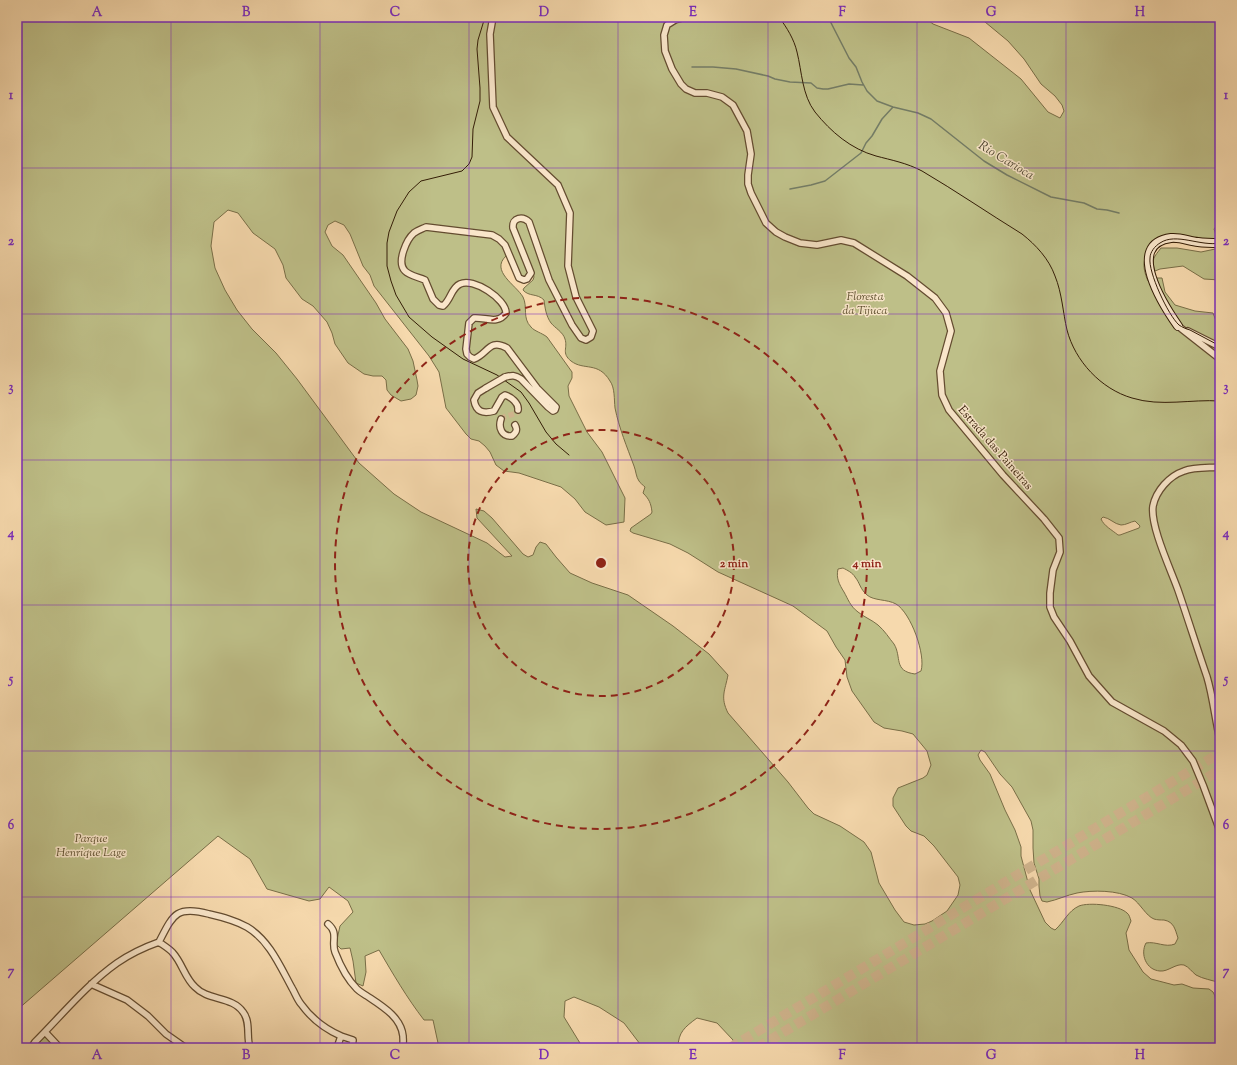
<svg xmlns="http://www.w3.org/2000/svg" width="1237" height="1065" font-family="'Sorts Mill Goudy',serif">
	<rect width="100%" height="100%" fill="#f6d9ad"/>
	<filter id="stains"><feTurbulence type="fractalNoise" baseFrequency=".005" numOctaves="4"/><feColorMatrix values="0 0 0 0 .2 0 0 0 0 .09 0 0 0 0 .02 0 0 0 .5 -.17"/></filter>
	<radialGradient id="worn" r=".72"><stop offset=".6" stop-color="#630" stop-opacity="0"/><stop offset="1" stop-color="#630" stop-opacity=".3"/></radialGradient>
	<path fill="#bebf88" stroke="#796e47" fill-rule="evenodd" d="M17 17H924L933 24 969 38 1021 79 1048 112 1060 118 1064 111 1062 105 1055 96 1041 84 1024 59 1008 41 979 17H1220V223L1218 224 1214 229 1218 241 1155 243C1143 256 1141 265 1148 281L1157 278H1162L1165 292 1175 305 1195 311 1213 313 1220 331V983C1212 980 1203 979 1196 975 1192 972 1189 967 1184 965 1176 963 1168 972 1160 971 1146 970 1140 954 1146 943 1156 941 1165 948 1175 944L1178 938C1175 929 1174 922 1164 920 1161 920 1157 920 1154 919 1146 916 1140 903 1132 898 1118 890 1092 890 1077 893 1067 895 1057 900 1047 902L1042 901 1040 896 1039 886V879L1034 863 1033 848V830L1031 821 1012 787 1000 774 985 752 981 750 978 755 980 760 990 774 1005 810 1015 830 1021 847V856L1030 890 1045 922 1051 928 1055 930C1064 922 1068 911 1079 906 1089 902 1119 905 1127 913 1129 914 1130 918 1131 921L1126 933 1129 950 1143 972 1151 979 1174 985 1182 984 1193 988 1209 989 1213 992 1215 996 1217 1013 1220 1019V1048H735L733 1040 717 1023 697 1018C685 1027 678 1032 678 1048H641L640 1044 624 1023 599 1007 574 997 565 1001 564 1017 583 1048H446L438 1043 433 1020H424C407 998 393 974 379 950L365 956 366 972 363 986 356 983 353 961 350 948 341 949 336 944 340 926 353 912 348 901 329 887 320 899 309 901 267 889 250 859 218 836 17 1010ZM228 210 238 213 253 233 275 249 283 265 286 278 302 299 313 306 327 322 332 333 335 344 348 363 364 374 373 376H382L386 380 387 390 391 395 401 401 411 399 416 395 418 386 417 380 413 361 408 349 385 319 376 303 343 255 332 246 325 232 328 225 335 221 344 225 350 234 363 266 370 275 374 286 429 356 439 372 446 408 466 434 471 439 479 441 485 446 490 452 496 465 504 471 519 473 561 487 575 499 585 512 606 525 624 522 625 498 602 452 587 432 569 396 568 386 572 378V372L547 337C542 333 534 331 531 327 522 318 528 307 523 297 516 285 490 271 506 256H512L522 277 527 278 529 271 533 273 534 277 533 280 524 288 523 290C529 297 537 293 544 300 545 308 546 316 551 323 555 328 563 332 565 339 568 348 561 353 571 361 584 371 598 361 610 381 615 388 614 399 615 408 619 428 627 447 634 466 636 471 636 477 639 481 640 483 643 485 645 487L643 493C649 499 651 503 652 512L651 514 631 528 630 531 633 533 670 544 688 553 718 572 793 606 827 631 836 647 845 660 847 677 852 691 874 722 884 728 902 731 913 734 927 751 931 765 927 775 923 778 898 788 893 798V806L906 826 911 831 924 836 934 846 958 877 960 885 958 895 947 911 932 921 925 924 914 925 904 922 895 910 879 883 871 852 864 842 840 826 814 814 808 808 788 782 728 713C720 697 725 691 728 675L709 654 673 626 628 595 592 583 570 573 556 557 546 544 540 542 536 547 533 555 528 557 523 554 492 518 484 511 476 509 477 518 512 556 505 557 487 543 421 512 394 494 359 463 297 379 276 353 252 329 237 310 225 290 215 268 211 246 214 222ZM1103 517C1110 518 1114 524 1121 525 1126 525 1130 522 1135 521L1140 526 1139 528 1120 535H1118C1112 530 1104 526 1101 519ZM843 568C847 570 853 573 855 577 860 583 860 589 867 595 874 601 887 599 896 604 911 613 926 655 921 671L915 674C893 671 902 657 894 644 889 638 885 631 878 625 872 620 864 617 858 612 850 606 848 599 844 592 839 584 836 578 838 569Z
		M1161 248H1177L1201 252 1220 248V280L1204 279 1183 266 1160 269 1155 271C1151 259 1154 257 1161 248Z
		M45 1036 57 1048H37L36 1046Z"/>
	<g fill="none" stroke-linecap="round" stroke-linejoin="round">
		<path stroke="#747c65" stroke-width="1.5" d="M828 17 849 58 856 67 862 82 867 91 877 101 893 107 918 113 931 119 984 161 1007 175 1051 197 1084 203 1097 209 1107 210 1119 213
			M692 67H713L736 69 768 76 775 79 790 82 811 83 817 88 823 89H828L849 84 863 85
			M790 189 811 185 825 181 861 153 866 143 872 136 882 119 893 107"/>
		<path stroke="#cfb38c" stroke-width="5.5" stroke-dasharray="5.5 3" stroke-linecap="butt" d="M501 419 504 417 517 413 518 410"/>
		<path stroke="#cfb38c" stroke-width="10" stroke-dasharray="10 5" stroke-linecap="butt" d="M730 1048 1220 753
			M757 1048 1220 770"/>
		<g stroke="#644c30" stroke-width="8">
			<path id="street" d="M493 17 490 34 493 107 507 137 558 185 570 213 568 266 576 297 593 331 591 337 586 340 581 338 572 325 549 280 529 222C523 216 512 217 513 228L531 273 527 279 524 280 519 278 505 245 499 239 492 235 426 227C422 229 418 230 414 233 407 239 396 262 405 271 410 276 419 277 425 280L433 299 439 305 443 306C451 300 451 288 460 284 473 277 506 299 506 313 498 325 485 317 474 318L469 323 466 349 467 354 470 357 474 359C488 354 489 338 507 348L537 388 556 407 555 410 553 411 548 407 521 379C515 375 512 375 505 377
				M686 17 675 20 667 25 664 35 665 51 672 69 681 84 686 89 695 93H707L722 97 733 105 747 131 751 154 748 175V184L751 193 766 223 776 232 785 237 800 243 817 245 841 240 854 243 907 276 935 298 946 313 951 331 940 371 942 395 949 410 1003 475 1044 519 1059 538 1060 552 1053 570 1050 593V607L1054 617 1070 641 1089 676 1112 702 1164 731 1181 745 1193 761 1203 785 1220 831
				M1178 326 1220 359
				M1188 331 1220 347
				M486 388 478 393 474 400C476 412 483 414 494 411L502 397 505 395C511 397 519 403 518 410
				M501 419C498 428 502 437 512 436 516 433 518 430 515 425
				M1220 467C1209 468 1194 467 1184 471 1169 476 1156 491 1153 506 1150 526 1171 570 1178 590 1188 619 1197 648 1207 677 1213 697 1215 719 1220 740
				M328 924C339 933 331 942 335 952 340 965 347 979 357 989 360 992 364 994 367 996 382 1006 401 1017 403 1036 403 1040 404 1044 402 1048
				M159 942C173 915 176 905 209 914 222 917 235 920 247 927 269 940 280 966 292 988 295 993 297 999 301 1004 311 1018 325 1029 341 1036L337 1048
				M91 984 127 1000 148 1016 166 1034 186 1048
				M45 1032 60 1048
				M341 1036 353 1040 352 1048
				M34 1048 33 1045 35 1042C62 1015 86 985 117 963 130 954 145 947 159 942 163 945 170 949 173 953 182 963 185 978 195 987 208 1001 232 996 243 1012 251 1022 246 1037 250 1048"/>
		</g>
		<g stroke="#341d06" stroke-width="10">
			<path id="secondary" d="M1178 326C1164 306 1124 244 1171 238 1180 237 1189 241 1198 242 1205 243 1213 243 1220 243"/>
		</g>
		<use href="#street" stroke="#f9e6ca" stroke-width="5.5"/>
		<use href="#secondary" stroke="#f9e6ca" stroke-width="8"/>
		<path stroke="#341d06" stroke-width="1" d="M485 17 478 40 477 49 480 88V101L473 129 472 157 469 164 462 171 421 181 409 192 397 211 389 232 387 243V266L391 281 396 295 409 317 432 337 463 359 497 375 521 392 529 403 546 432 556 444 569 455
			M779 17C787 28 794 39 797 52 802 72 802 95 815 112 831 132 851 149 876 156 891 160 907 163 922 171 956 191 988 213 1022 234 1036 245 1049 259 1055 276 1062 293 1063 313 1067 330 1075 361 1101 389 1132 398 1161 407 1191 399 1220 401
			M1220 243C1201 247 1176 232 1160 243 1155 246 1150 252 1150 258 1148 272 1168 315 1179 325 1182 327 1186 329 1190 330 1200 335 1210 341 1220 346"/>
		<g stroke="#644c30" stroke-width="8" stroke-linecap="butt">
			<path id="street-bridge" d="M486 388 505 377"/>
		</g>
		<use href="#street-bridge" stroke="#f9e6ca" stroke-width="5.5"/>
	</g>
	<path fill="none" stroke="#7b2cbf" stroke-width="1" stroke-opacity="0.55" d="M171 17V1048M320 17V1048M469 17V1048M618 17V1048M768 17V1048M917 17V1048M1066 17V1048M17 168H1220M17 314H1220M17 460H1220M17 605H1220M17 751H1220M17 897H1220"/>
	<g fill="none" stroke="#8f2418" stroke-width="2" stroke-dasharray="7 5">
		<circle cx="601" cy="563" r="133"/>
		<circle cx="601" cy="563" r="266"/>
	</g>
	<g text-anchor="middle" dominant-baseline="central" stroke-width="3" stroke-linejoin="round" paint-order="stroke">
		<g font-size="12" font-style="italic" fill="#5d4e2d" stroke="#f9e6ca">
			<text x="865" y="297">Floresta<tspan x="865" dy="14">da Tijuca</tspan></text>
			<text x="91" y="839">Parque<tspan x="91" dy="14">Henrique Lage</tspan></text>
		</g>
		<g font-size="12" fill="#341d06" stroke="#f9e6ca">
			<text transform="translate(995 448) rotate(49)">Estrada das Paineiras</text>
		</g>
		<g font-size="13" font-style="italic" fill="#544c36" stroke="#f9e6ca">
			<text transform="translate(1006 161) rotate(31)">Rio Carioca</text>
		</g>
	</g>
	<circle cx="601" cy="563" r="6" fill="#8f2418" stroke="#f9e6ca" stroke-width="2"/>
	<g font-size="12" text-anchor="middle" font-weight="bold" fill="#8f2418" stroke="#f9e6ca" stroke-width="3" stroke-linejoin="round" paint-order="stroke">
		<text x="734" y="567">2 min</text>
		<text x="867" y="567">4 min</text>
	</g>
	<rect width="1237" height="1065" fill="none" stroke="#f6d9ad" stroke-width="44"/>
	<rect x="22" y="22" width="1193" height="1021" fill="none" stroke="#7b2cbf" stroke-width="1.5"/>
	<g font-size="13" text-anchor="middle" font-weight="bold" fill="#7b2cbf">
		<text x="97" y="16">A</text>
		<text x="246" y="16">B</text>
		<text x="395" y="16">C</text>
		<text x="544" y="16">D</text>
		<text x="693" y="16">E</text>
		<text x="842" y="16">F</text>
		<text x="991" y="16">G</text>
		<text x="1140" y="16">H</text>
		<text x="11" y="99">1</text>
		<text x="1226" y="99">1</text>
		<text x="11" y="245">2</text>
		<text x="1226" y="245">2</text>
		<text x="11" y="391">3</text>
		<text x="1226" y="391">3</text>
		<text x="11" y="537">4</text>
		<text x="1226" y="537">4</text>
		<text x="11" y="683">5</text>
		<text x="1226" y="683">5</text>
		<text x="11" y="829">6</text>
		<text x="1226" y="829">6</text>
		<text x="11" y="975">7</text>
		<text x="1226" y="975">7</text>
		<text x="97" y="1059">A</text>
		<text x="246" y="1059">B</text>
		<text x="395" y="1059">C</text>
		<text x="544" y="1059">D</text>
		<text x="693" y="1059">E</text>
		<text x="842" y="1059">F</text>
		<text x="991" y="1059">G</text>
		<text x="1140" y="1059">H</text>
	</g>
	<rect width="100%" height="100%" filter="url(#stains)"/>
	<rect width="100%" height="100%" fill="url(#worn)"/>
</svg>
